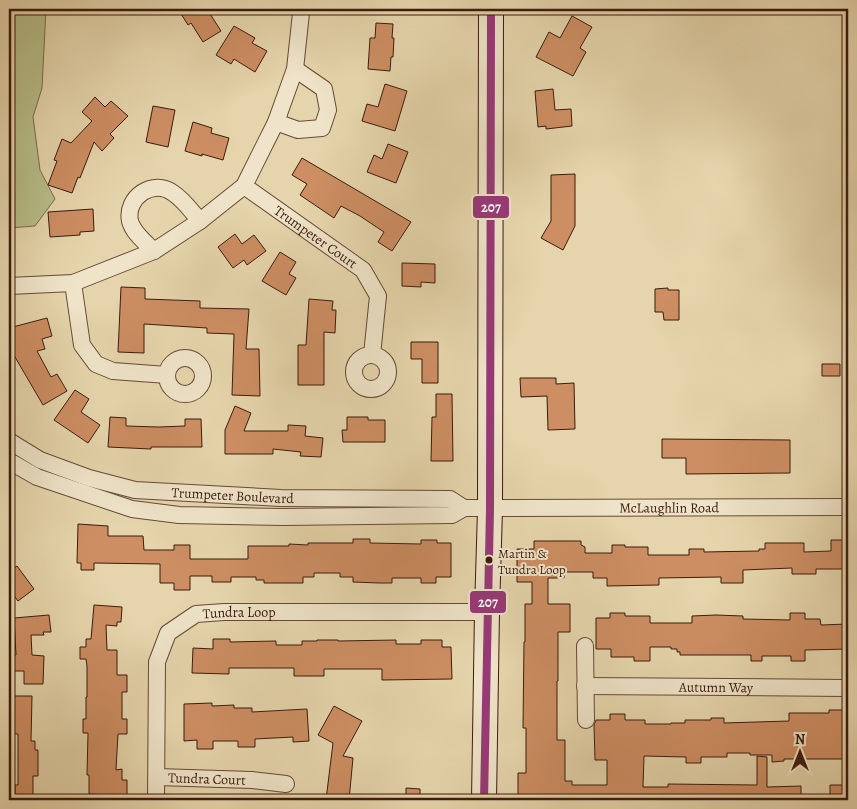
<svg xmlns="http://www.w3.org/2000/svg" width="857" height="809" font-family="Alegreya,serif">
	<rect width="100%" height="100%" fill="#e6d5ac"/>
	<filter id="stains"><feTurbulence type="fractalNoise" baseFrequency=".004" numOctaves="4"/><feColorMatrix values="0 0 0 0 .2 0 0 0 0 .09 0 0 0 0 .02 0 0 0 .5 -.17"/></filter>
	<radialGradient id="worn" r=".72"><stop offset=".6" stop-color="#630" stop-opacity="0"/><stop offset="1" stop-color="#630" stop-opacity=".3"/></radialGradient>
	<path fill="#b7bd88" stroke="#796c4a" d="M9 9H46L42 88 33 117 40 170 55 199 35 226 9 228Z"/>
	<path fill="#cd8e63" stroke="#3b1b0c" d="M178 9H207L221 31 203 42 191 23 188 25Z
		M572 16 592 27 580 48 586 52 573 76 536 57 549 32 560 38Z
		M376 23 393 24 392 38H394L393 57H391L390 71 368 69 370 38H375Z
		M234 26 255 38 252 43 267 51 255 72 234 59 231 64 216 55Z
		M385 84 407 91 395 131 362 121 367 104 378 107Z
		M553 89 555 110 571 109 572 126 546 129V126L538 127 535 91Z
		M95 97 105 107 111 101 128 116 110 134 114 138 102 151 94 142 80 178 78 177 72 193 48 185 57 161 54 160 62 139 71 143 92 121 82 112Z
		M153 106 175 110 168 147 146 142Z
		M193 122 212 128 211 133 229 138 223 160 202 154V156L185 151Z
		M388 144 408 152 396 183 367 172 374 155 382 159Z
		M302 158 411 222 392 251 378 242 384 232 360 216 341 206 334 218 300 195 307 184 292 175Z
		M575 174V226L563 250 541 238 551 221V175Z
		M93 209 94 231 80 232V235L50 237 48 212Z
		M235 234 242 244 254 235 266 251 247 265 244 260 233 268 218 247Z
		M280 252 296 262 289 274 296 278 286 295 262 281Z
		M402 263 435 264V283L421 282V287L402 286Z
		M121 287 145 288V299L200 301V308L249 309 246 349H259L260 396 232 395 234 334 207 333V328L144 324V353L118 352Z
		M668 288V290H679V320H664L663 312H655V289Z
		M309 299 333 301 332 310H336L335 333 324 332V385H298V345H306Z
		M47 318 52 336 42 339 45 349 37 351 51 377 57 374 67 391 43 405 15 357 11 358 9 351V328Z
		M411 342H438V383H422V359H411Z
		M822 364H840V376H822Z
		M520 378H556V384L574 383 575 429 548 430 547 396 521 397Z
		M75 390 89 399 81 412 100 425 88 443 54 420Z
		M436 394H452L453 461H431L432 417H436Z
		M235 406 251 413 244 431H288V425L306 426 305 436 323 438 321 457 300 456 301 452 273 449V454H225V430Z
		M110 417 126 418V426L159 427 185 426V419H201L202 447H151V449L108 447Z
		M347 417H368V420H385V442H343L342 430H347Z
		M662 439 790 440V473L686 474V458H662Z
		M78 524 108 526V536H143L144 550H174V545H190V559H248V546H289V544L308 545V543H353V539H370V543L421 544V540H437V543H451V577H436V583H421V578H392V583H379L353 582V577H340V573H314V577H303V583H264V580H256V577H231V582H212V576H190V590H174V583H160V564L94 563V570H81V563H77Z
		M831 540H846V543H848V569H816V574H792V568L743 570V583H721V577L659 578V585L607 586V578H593V572H564V578H548V604H570V632H558V681H557V740H565V781H572V785H607V760H595L594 725 596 720H610V714H625V720H645V724H671V723H685V720H711V718H724V723L789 721V713H829V710H848V759H784V761L772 762V755H750V753H727V757H701V763H686V757L644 756 643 787H668V784L757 785V756L767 757V787L801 786V800H518V773H526V728H523L524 642H525V604H532V582H517V549H534V541H581V545L585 547V553H612V545H625V547H648V555H689V549H704V552L759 551V549H765V543H804V552L831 551Z
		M17 566 34 589 18 601 12 593V589L9 591V572Z
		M94 605 122 607 121 622H117V626L106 625 107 650H117V675H127V692H122V719H127V734H118L116 770 122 769V780H127V796L89 794V775H87L88 733H83V719H86V697H87V666L86 659H80V647H86V639H91Z
		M610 613H625V616H650V623H692V616L716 615 743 616V619L790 620V613H805V619H820L821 625 848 624V649L805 650V661H791V656H762V661H751V655H680V652H677V649H671V647H650V661H634V657H611V649H596V618H610Z
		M49 615 51 632H43L44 635H31L32 655 44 656 43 684H24V671H9V655H16L14 618Z
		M213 639H230V642L276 641V645H302V641H317V640H338V641L396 640V644H421V640H442V647H451L452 679 382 680V669H324V676H294V668H229V674L192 673 193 648 213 649Z
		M13 696H32L31 741H35V750H38V776H33V800H15V785H18V734H9V711H13Z
		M212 703V706L234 705V708H252V712L307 709 309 741 293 742V737L255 739V747H238V741H213V749H197V740L184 741V704Z
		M334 706 362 721 343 756 353 758 349 800H326L333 743 318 735Z
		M830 785H848V800H830Z
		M406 788 420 789V800H406Z"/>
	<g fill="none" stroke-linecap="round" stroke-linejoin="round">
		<g stroke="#664a34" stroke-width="18">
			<g id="street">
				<path d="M276 122 298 130 322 128 328 110 324 89 295 69"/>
				<path id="s1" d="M244 186 363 270 378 296 372 355"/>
				<path d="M154 251C146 243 133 233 130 221 125 197 154 178 173 193 184 200 192 212 200 221"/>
				<path d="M73 283 82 345 96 364 113 371 167 375"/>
				<path d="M9 286 73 283 154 251 200 221 244 186 276 122 295 69 301 13 300 9"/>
				<circle cx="371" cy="372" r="17"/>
				<circle cx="185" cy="376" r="18"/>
				<path id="s2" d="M9 441 40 460 89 478 135 490 281 498 450 499 464 508"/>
				<path id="s3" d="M9 461 37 477 132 509 179 515 283 517 452 515 464 508 848 507"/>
				<path d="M585 646 586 720"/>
				<path id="s4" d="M585 686 848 688"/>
				<path id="s5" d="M157 777 252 780 286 784"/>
				<path id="s6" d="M156 800 157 662 168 633 196 614 224 612H487"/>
			</g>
		</g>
		<g stroke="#3b1b0c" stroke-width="26">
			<path id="secondary" d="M484 800 487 612 490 509 491 9"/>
		</g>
		<use href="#street" stroke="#efe4c9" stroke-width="16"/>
		<use href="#secondary" stroke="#efe4c9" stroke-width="24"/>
		<g stroke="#efe4c9" stroke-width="11">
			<path id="bus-1" d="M484 800 490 509 491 9"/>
		</g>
		<use href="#bus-1" stroke="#973978" stroke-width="8"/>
	</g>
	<circle fill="#3b1b0c" stroke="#efe4c9" stroke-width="2" cx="489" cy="560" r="4.5"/>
	<g text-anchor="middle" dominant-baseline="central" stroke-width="4" stroke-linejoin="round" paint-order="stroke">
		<g font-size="13" fill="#3b1b0c" stroke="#efe4c9" text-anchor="start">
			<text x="498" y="553">Martin &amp;<tspan x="498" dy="16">Tundra Loop</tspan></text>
		</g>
		<g font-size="14" fill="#3b1b0c" stroke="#efe4c9">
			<text stroke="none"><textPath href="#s1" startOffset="88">Trumpeter Court</textPath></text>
			<text stroke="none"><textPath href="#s2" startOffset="234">Trumpeter Boulevard</textPath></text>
			<text stroke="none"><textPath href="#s3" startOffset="672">McLaughlin Road</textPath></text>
			<text stroke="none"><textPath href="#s6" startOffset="246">Tundra Loop</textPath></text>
			<text stroke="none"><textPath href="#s4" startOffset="131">Autumn Way</textPath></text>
			<text stroke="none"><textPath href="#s5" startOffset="50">Tundra Court</textPath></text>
		</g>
	</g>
	<g stroke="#efe4c9" stroke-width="2">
		<rect x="472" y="195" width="38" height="24" rx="5" fill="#973978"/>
		<rect x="469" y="590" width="38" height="24" rx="5" fill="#973978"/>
	</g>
	<g font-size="14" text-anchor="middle" font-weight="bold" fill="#fff">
		<text x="491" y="212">207</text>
		<text x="488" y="607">207</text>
	</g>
	<rect width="857" height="809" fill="none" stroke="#e6d5ac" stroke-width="30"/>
	<rect x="10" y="10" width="837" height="789" fill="none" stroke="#3b1b0c" stroke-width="2.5"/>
	<rect x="15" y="15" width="827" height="779" fill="none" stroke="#3b1b0c"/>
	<g transform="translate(800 752)" stroke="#efe4c9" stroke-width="4" paint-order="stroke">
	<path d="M0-4L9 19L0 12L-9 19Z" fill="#3b1b0c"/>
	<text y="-8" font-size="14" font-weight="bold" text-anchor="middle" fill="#3b1b0c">N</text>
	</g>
	<rect width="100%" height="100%" filter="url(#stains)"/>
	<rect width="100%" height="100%" fill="url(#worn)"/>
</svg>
